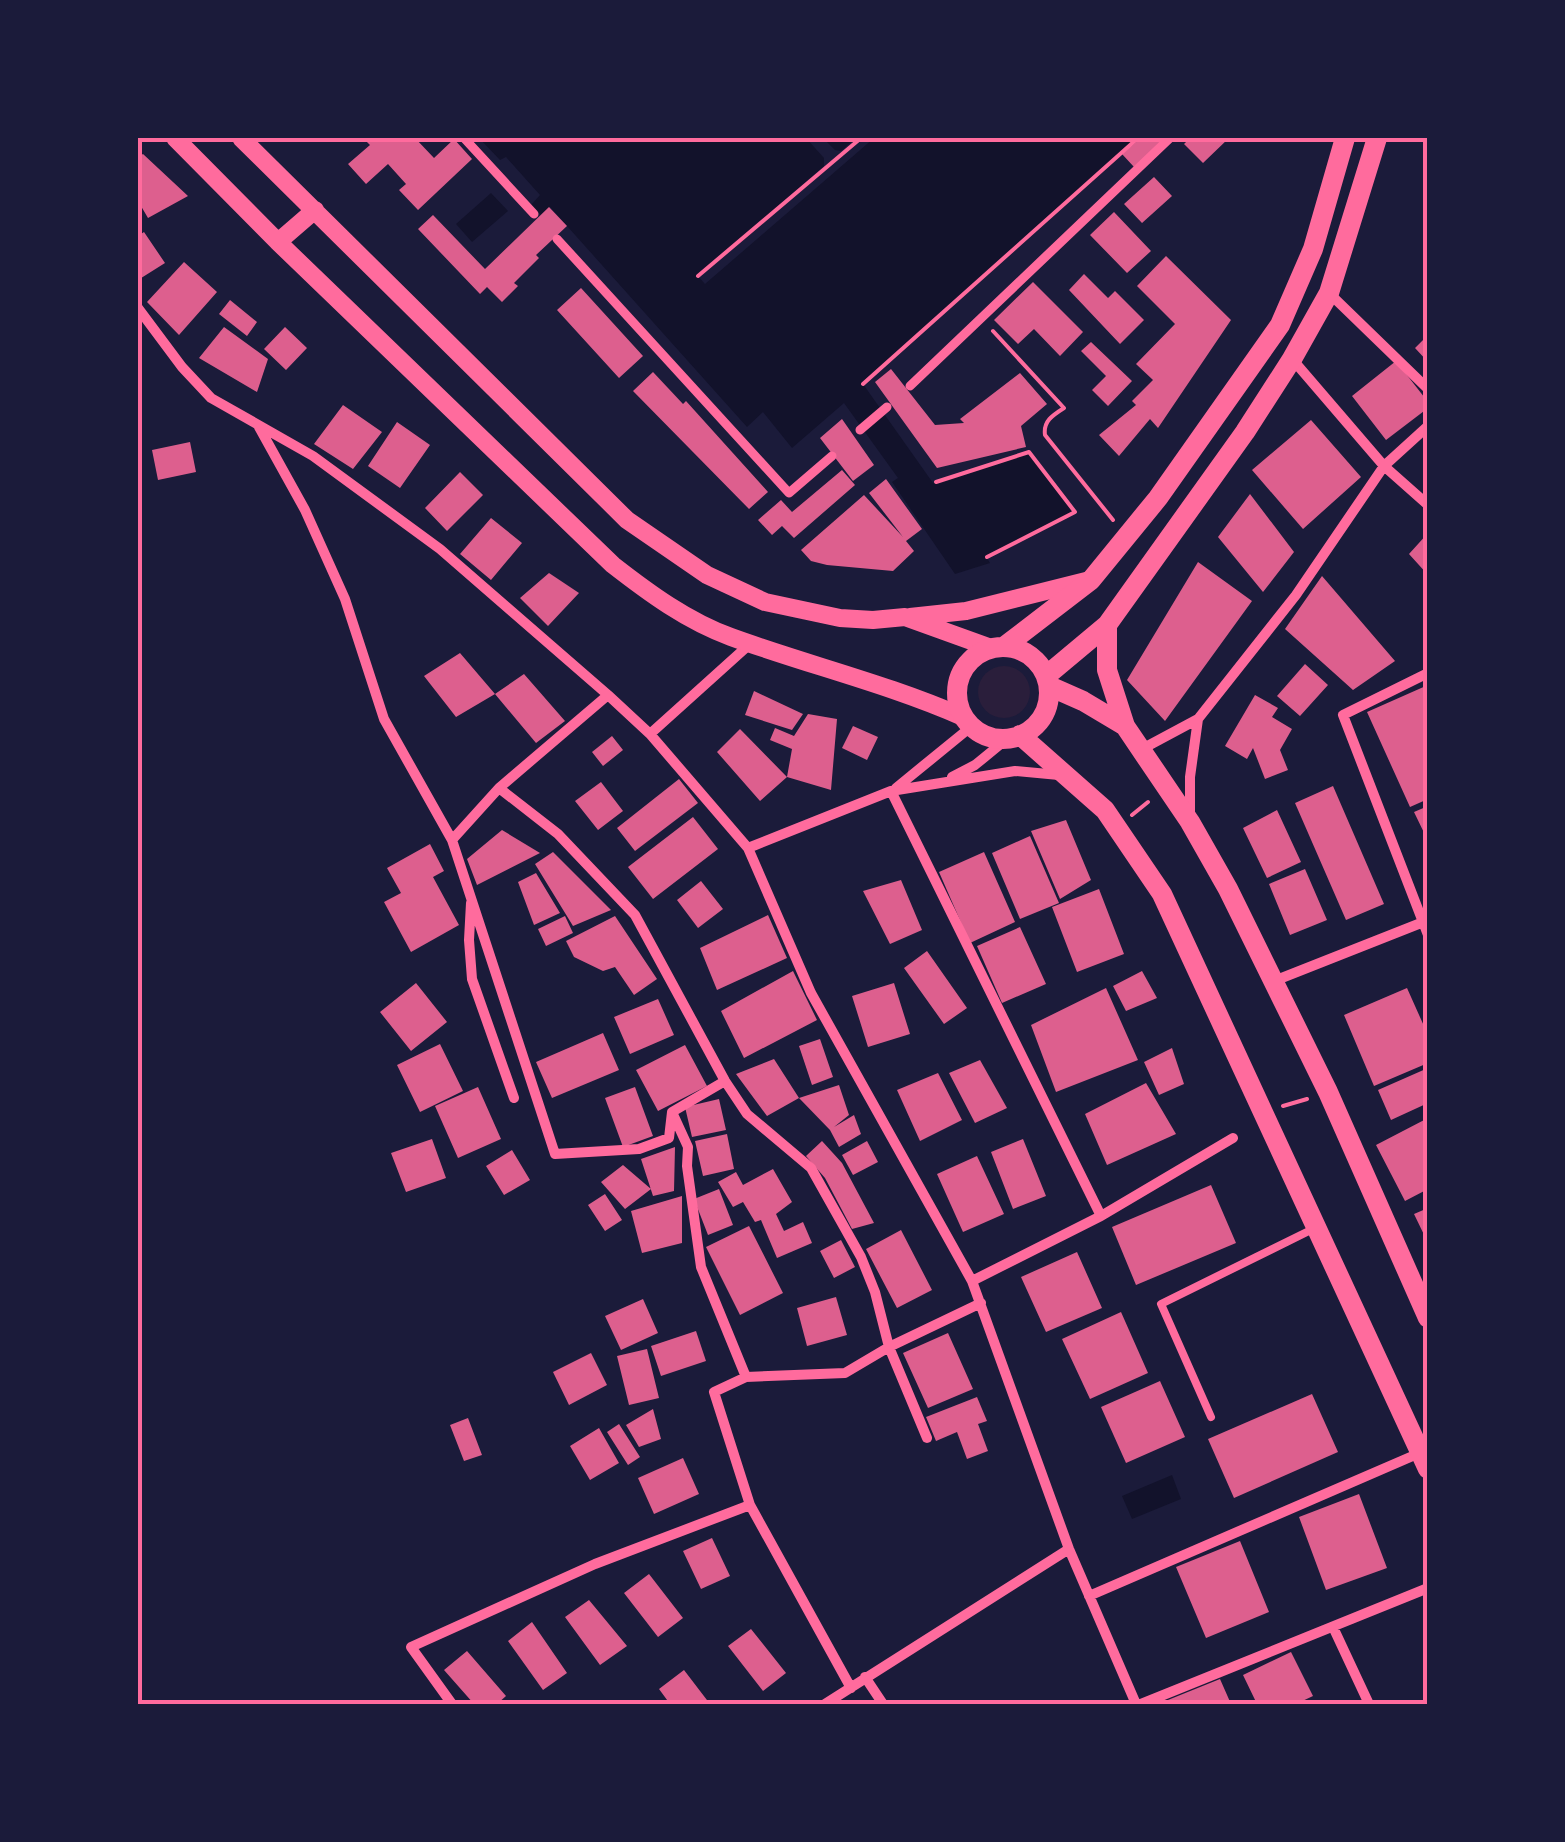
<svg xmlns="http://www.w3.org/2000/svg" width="1565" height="1842" font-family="Raleway,sans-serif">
	<rect width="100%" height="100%" fill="#1b1b3a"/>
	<path fill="#2a1e3b" d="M978 692a26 26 0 1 1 52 0a26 26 0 1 1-52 0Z"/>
	<path fill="#12122b" d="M479 138H1138L863 384 933 483 1029 452 1075 512 987 558 990 563 955 574 892 482 898 478 844 403 792 448 763 412 747 427 550 207 541 215 531 205 540 195 506 157 500 160Z
		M491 193 508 211 472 242 456 224Z
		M1172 1475 1181 1499 1132 1519 1122 1496Z"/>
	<path fill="#1b1b3a" d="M806 138H823L835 150 841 151 856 138H874L705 284 698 276 824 166V158Z"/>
	<path fill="#dd5f8e" d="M363 138H415L434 158 454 139 472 159 418 210 399 190 406 184 388 164 366 184 348 164 370 145Z
		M1141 138H1168L1134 167 1122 154Z
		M1190 138H1229L1203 163 1184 144Z
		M143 154 188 196 148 218 138 201V157Z
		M1154 177 1172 196 1142 223 1124 204Z
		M549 207 567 226 536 255 539 258 514 283 518 286 502 302 487 287 480 294 418 229 433 215 485 269Z
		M1114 212 1151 251 1127 273 1090 235Z
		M144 232 165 263 138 280V236Z
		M1166 256 1231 320 1158 428 1150 419 1119 456 1099 435 1136 405 1132 401 1153 380 1136 364 1175 324 1137 286Z
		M184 262 217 292 179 335 147 302Z
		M1084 274 1108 298 1115 291 1144 320 1120 344 1069 290Z
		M1033 282 1083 332 1060 356 1034 329 1018 344 994 320Z
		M581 288 643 356 619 378 557 310Z
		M230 300 257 322 247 336 219 314Z
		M224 327 268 359 257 392 199 358Z
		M285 327 307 348 286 370 264 349Z
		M1428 335V362L1415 348Z
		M1091 342 1132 381 1108 406 1092 390 1106 376 1081 351Z
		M1396 361 1428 402V408L1386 440 1352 396Z
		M891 369 935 425 964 423 960 419 1020 373 1047 404 1021 426 1026 447 937 468 875 382Z
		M653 372 683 404 686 401 768 492 749 509 633 391Z
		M343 405 382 432 353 469 314 444Z
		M842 419 874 465 853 481 820 438Z
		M1311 420 1361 477 1303 529 1252 470Z
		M397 422 430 445 400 488 368 466Z
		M190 442 196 472 158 480 152 450Z
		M842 470 855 485 794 538 782 526 772 535 758 520 781 500 792 512Z
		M460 472 483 495 447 531 425 508Z
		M886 479 922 529 906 541 914 551 893 571 827 565 811 561 801 550 864 495 903 537 869 493Z
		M1250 494 1294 552 1263 592 1218 537Z
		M491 518 522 543 491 580 460 554Z
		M1428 533V575L1409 554Z
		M1198 562 1252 601 1165 721 1127 680Z
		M549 573 579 593 548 626 520 598Z
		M1322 576 1395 661 1353 690 1285 629Z
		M460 653 495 694 456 717 424 676Z
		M1305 664 1328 685 1300 716 1277 696Z
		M524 674 565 721 536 743 495 694Z
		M1428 685V799L1410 807 1367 712Z
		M754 691 803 714 792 730 745 715Z
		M1255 695 1278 708 1272 717 1292 729 1280 750 1288 770 1265 779 1253 748 1247 759 1225 746Z
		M808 714 837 719 831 790 787 777 760 801 717 752 740 729 787 777 792 749 770 740 775 728 794 736Z
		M853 726 878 737 867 760 842 748Z
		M612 736 623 750 603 766 592 752Z
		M679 779 698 803 635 851 617 828Z
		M601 782 623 811 598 830 575 801Z
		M1333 786 1384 904 1346 920 1295 803Z
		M1428 806V841L1414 812Z
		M1277 810 1301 862 1267 878 1243 828Z
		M693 817 718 849 653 899 628 867Z
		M1066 820 1091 880 1060 899 1031 831Z
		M502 830 540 853 477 885 467 859Z
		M1030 836 1059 903 1020 919 992 853Z
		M430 844 444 871 433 877 459 925 411 952 384 902 401 893 387 868Z
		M553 852 611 910 573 926 535 864Z
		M984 852 1015 922 970 943 939 872Z
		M1305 869 1327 920 1290 935 1269 884Z
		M536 873 560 913 534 925 518 882Z
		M901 880 922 930 890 944 863 891Z
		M701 881 723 909 698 928 677 900Z
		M1099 889 1124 954 1077 972 1052 907Z
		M768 915 787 958 717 990 700 948Z
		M565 916 573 933 546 946 538 929Z
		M615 916 657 979 634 995 615 967 603 971 574 957 566 941Z
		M1020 927 1046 984 1002 1003 977 946Z
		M927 951 967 1008 944 1024 904 968Z
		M793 971 817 1020 744 1058 721 1011Z
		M1142 971 1157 998 1126 1011 1113 986Z
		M416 983 447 1022 411 1051 380 1012Z
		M894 983 910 1034 868 1047 852 996Z
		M1106 988 1138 1060 1056 1092 1031 1025Z
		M1407 988 1428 1035V1063L1374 1086 1344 1015Z
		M658 999 674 1035 630 1054 614 1017Z
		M603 1033 619 1070 552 1098 536 1062Z
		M820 1039 833 1077 812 1085 799 1046Z
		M440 1044 463 1091 420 1112 397 1065Z
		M685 1045 707 1086 658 1111 636 1070Z
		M1172 1048 1184 1084 1159 1095 1144 1062Z
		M774 1059 799 1098 767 1116 736 1074Z
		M980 1060 1007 1108 975 1123 949 1073Z
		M1428 1068V1103L1391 1120 1378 1090Z
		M938 1073 962 1120 920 1141 897 1090Z
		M1146 1083 1176 1134 1107 1165 1085 1114Z
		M839 1085 849 1115 834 1127 854 1115 861 1134 839 1147 830 1130 799 1098Z
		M478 1087 501 1139 458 1158 435 1106Z
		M635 1087 653 1136 623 1147 605 1098Z
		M719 1099 726 1130 692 1137 685 1107Z
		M1428 1118V1189L1405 1201 1376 1145Z
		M727 1134 734 1169 703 1176 695 1141Z
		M432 1139 446 1178 406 1192 391 1153Z
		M1023 1139 1046 1196 1013 1209 991 1152Z
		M822 1141 842 1163 874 1223 852 1229 825 1178 806 1156Z
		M867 1141 878 1162 853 1175 842 1155Z
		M675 1147 674 1191 653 1196 641 1159Z
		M512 1150 530 1180 504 1195 486 1166Z
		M977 1156 1004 1214 963 1232 937 1174Z
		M623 1165 651 1189 625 1209 601 1182Z
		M773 1169 792 1202 776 1214 784 1231 803 1222 812 1243 777 1258 761 1220 755 1222 743 1202 733 1207 718 1182 736 1172 743 1185Z
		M1211 1185 1236 1243 1136 1285 1112 1227Z
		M719 1189 733 1225 708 1235 694 1199Z
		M605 1194 622 1220 605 1231 588 1205Z
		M682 1196V1243L642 1253 631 1211Z
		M1428 1208V1243L1414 1214Z
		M749 1226 783 1293 740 1315 706 1247Z
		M901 1230 932 1290 897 1308 866 1249Z
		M841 1240 855 1267 834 1278 820 1251Z
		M1077 1252 1102 1308 1046 1332 1021 1277Z
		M836 1297 847 1335 807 1346 797 1308Z
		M643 1299 658 1333 621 1350 605 1316Z
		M1121 1312 1148 1373 1090 1399 1062 1339Z
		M696 1331 706 1361 661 1376 651 1346Z
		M948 1333 973 1389 928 1408 903 1353Z
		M647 1349 659 1398 629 1405 617 1356Z
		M591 1353 607 1385 569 1405 553 1372Z
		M1160 1381 1185 1437 1126 1463 1101 1407Z
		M1312 1394 1338 1452 1234 1498 1208 1439Z
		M977 1397 987 1421 978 1424 988 1451 967 1459 957 1432 936 1441 926 1417Z
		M653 1409 661 1439 639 1447 626 1425Z
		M468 1418 482 1455 464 1461 450 1425Z
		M619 1424 640 1457 628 1465 607 1432Z
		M599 1428 619 1463 590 1480 570 1446Z
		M683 1458 699 1494 654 1514 638 1478Z
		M1359 1494 1387 1568 1326 1590 1299 1517Z
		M712 1538 730 1576 701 1589 683 1551Z
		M1240 1541 1269 1612 1206 1638 1176 1567Z
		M649 1574 683 1618 658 1637 624 1593Z
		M589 1600 627 1646 600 1665 565 1617Z
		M532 1622 567 1673 543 1690 508 1641Z
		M751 1629 786 1673 763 1691 728 1646Z
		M467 1651 506 1696 497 1704H474L444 1670Z
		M1291 1652 1313 1696 1296 1704H1257L1243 1675Z
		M684 1670 710 1704H670L659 1689Z
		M1220 1679 1231 1704H1164L1163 1702Z"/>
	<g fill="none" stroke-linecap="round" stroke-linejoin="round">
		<path stroke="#ff6b9d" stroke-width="4" d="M698 276 861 138
			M993 331 1064 408C1053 415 1043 421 1045 435L1113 520
			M863 384 1138 138
			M936 482 1029 452 1075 512 987 557
			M1132 815 1148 802
			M1283 1106 1307 1099"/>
		<path stroke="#ff6b9d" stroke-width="8" d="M1211 1417 1161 1304 1315 1228"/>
		<path stroke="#ff6b9d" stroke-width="9" d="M464 138 534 214
			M557 239 789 493 832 456
			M910 386 1170 138
			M860 430 887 407"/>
		<path stroke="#ff6b9d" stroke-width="10" d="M1329 293 1428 389
			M138 308 182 367 211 398 313 456 440 549 608 695 650 734 748 848 811 993 972 1281 1069 1549 1136 1704
			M1293 360 1384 466 1428 505
			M259 427 305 510 345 599 384 719 452 840 555 1154 639 1149 669 1138 672 1112 725 1081
			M1428 673 1343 715 1428 935
			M650 734 751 643
			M1142 749 1198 719 1296 595 1384 466 1428 426
			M952 777 975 765 1008 738
			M499 788 558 834 635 915 725 1081 747 1114 811 1168 861 1257 875 1292 889 1347 927 1438
			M896 788 972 726
			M891 791 1101 1216
			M1190 818V777L1198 719
			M452 840 499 788 608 695
			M748 848 891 791 1015 771 1059 775
			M471 903 469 940 472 979 514 1098
			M1274 981 1426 921
			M672 1112 688 1147 687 1166 701 1267 746 1377
			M972 1281 1101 1216 1233 1138
			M1089 1596 1422 1452
			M1333 1627 1369 1704
			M865 1677 883 1704
			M851 1688 750 1505 714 1392 746 1377 845 1373 889 1347 981 1303
			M452 1704 411 1647 595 1564 750 1505
			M825 1704 1069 1549
			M1141 1704 1428 1588"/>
		<path stroke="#ff6b9d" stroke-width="18" d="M175 138 278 242 613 565C649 593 687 621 731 637 808 665 888 684 963 717
			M241 138 627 520 707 575 765 602 840 618 873 620 905 617 991 648
			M278 242 315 210
			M910 617 966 611 1090 580"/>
		<path stroke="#ff6b9d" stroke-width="20" d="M1107 625V670L1125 726
			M1005 646 1091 580 1158 498 1280 325 1313 249 1345 138
			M957 693a46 46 0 1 1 92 0a46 46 0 1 1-92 0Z
			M1046 676 1107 625 1245 432 1292 359 1329 293 1377 138
			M1049 686 1083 701 1125 726 1190 822 1228 889 1328 1092 1428 1318
			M1020 735 1105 810 1162 894 1428 1469"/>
	</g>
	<rect width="1565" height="1842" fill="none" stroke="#1b1b3a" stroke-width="280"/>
	<rect x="140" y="140" width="1285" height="1562" fill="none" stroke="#ff6b9d" stroke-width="4"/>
</svg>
